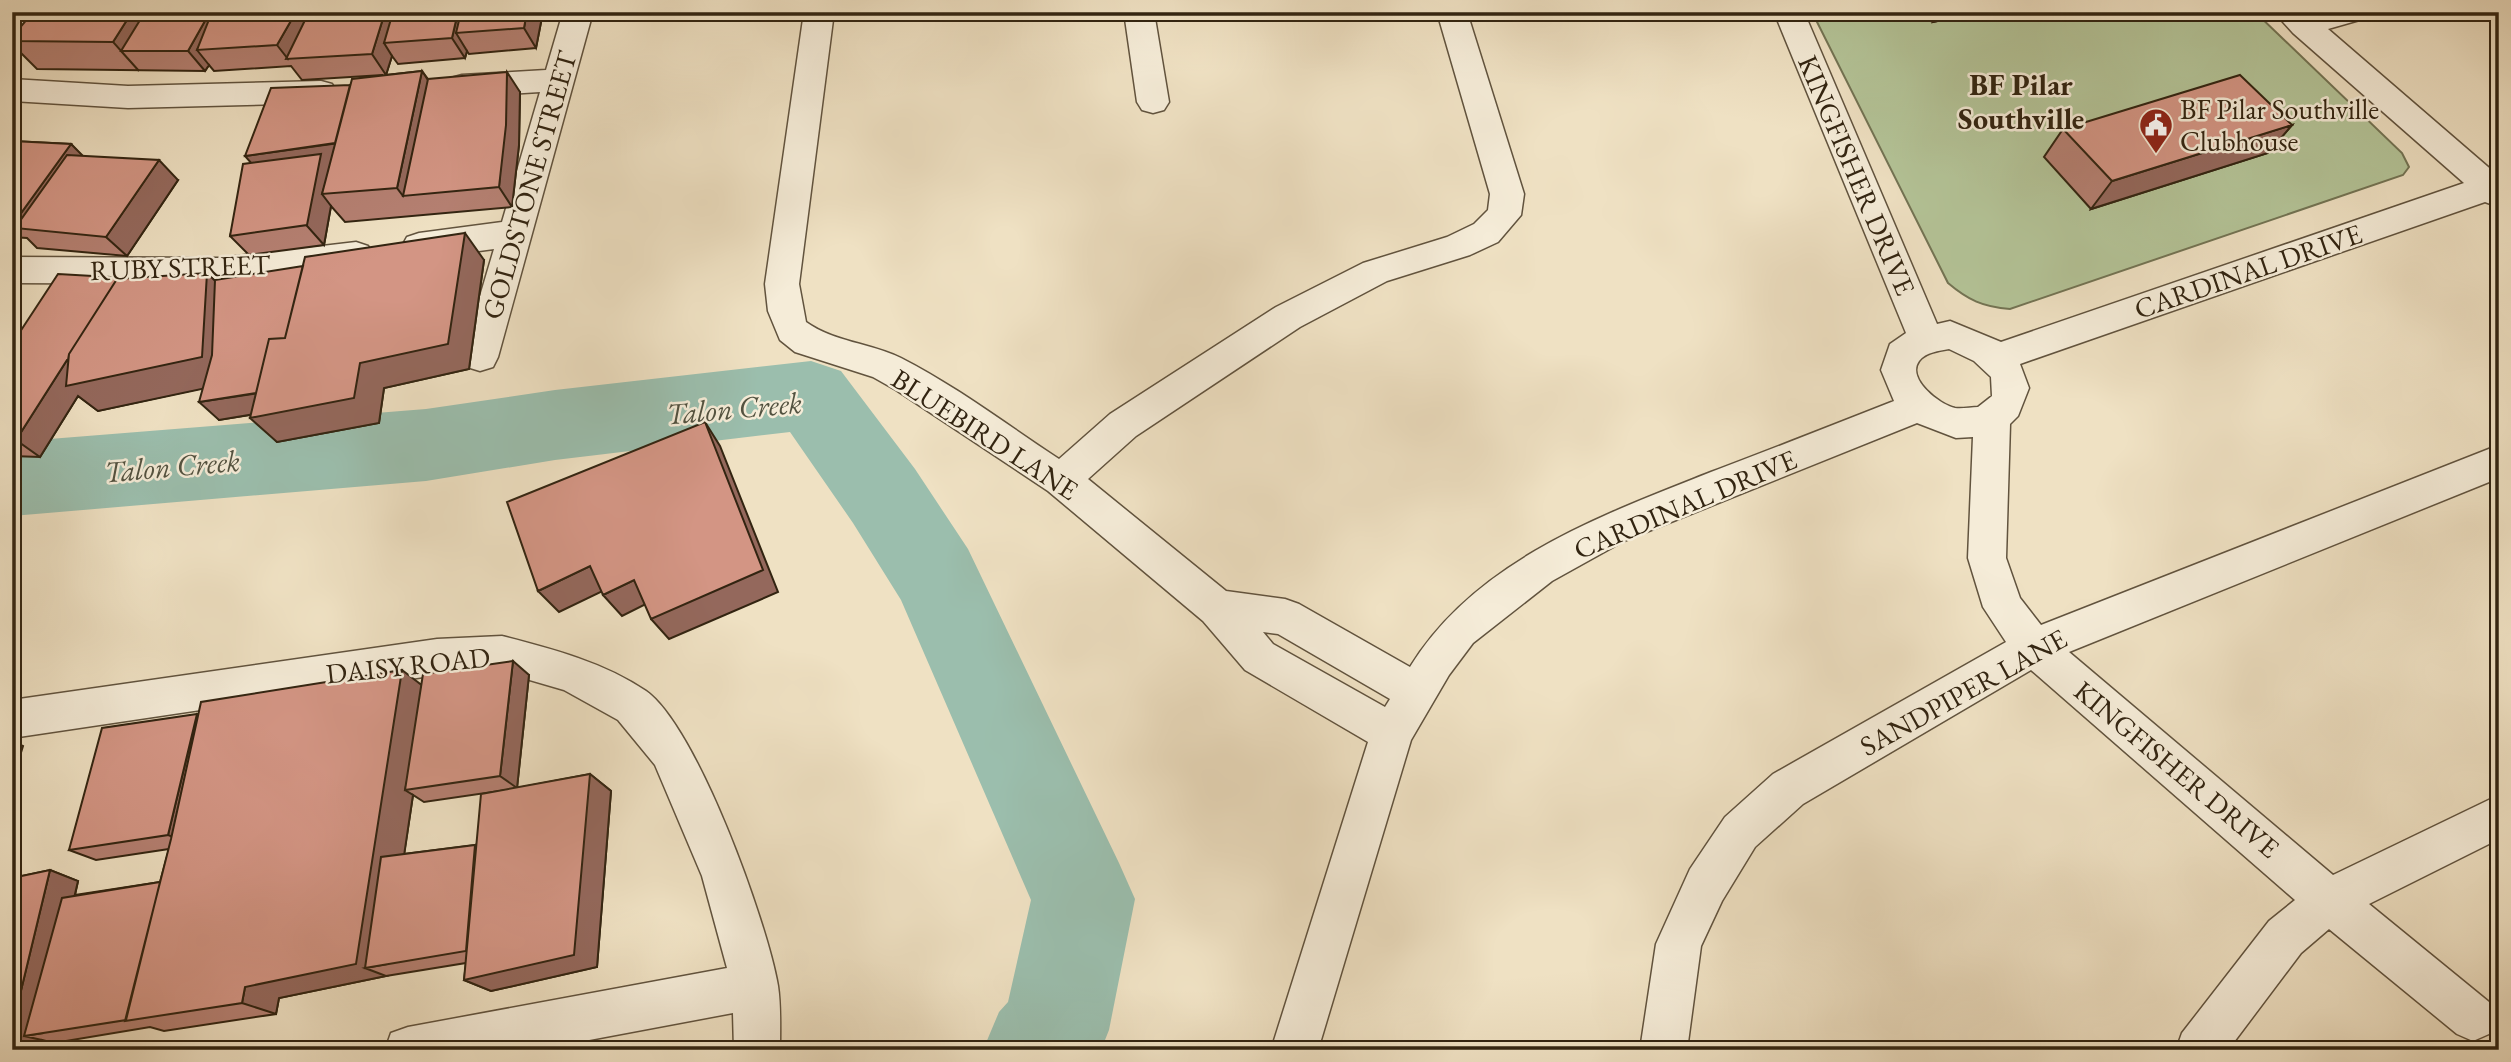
<svg xmlns="http://www.w3.org/2000/svg" width="2511" height="1062" font-family="'EB Garamond',serif">
	<rect width="100%" height="100%" fill="#efe1c3"/>
	<filter id="stains"><feTurbulence type="fractalNoise" baseFrequency=".00286" numOctaves="4"/><feColorMatrix values="0 0 0 0 .2 0 0 0 0 .09 0 0 0 0 .02 0 0 0 .5 -.17"/></filter>
	<radialGradient id="worn" r=".72"><stop offset=".6" stop-color="#630" stop-opacity="0"/><stop offset="1" stop-color="#630" stop-opacity=".3"/></radialGradient>
	<path fill="#b4c498" stroke="#737454" stroke-width="2" d="M1812 12H2255L2402 153 2409 167 2403 175 2010 309C1983 307 1968 300 1948 283Z"/>
	<g fill="none" stroke-linecap="round" stroke-linejoin="round">
		<path fill="#9bbead" fill-rule="evenodd" d="M811 361 841 371 915 469 968 549 1119 863 1135 899 1109 1030 1101 1050H983L999 1012 1008 1002 1031 900 901 600 853 523 790 432 555 460 426 481 12 516V442L426 409 555 390Z"/>
		<g stroke="#61533e" stroke-width="3">
			<path id="street" d="M563 12H593L498 357 493 367 480 371 467 367 462 357 494 249 419 259 407 255 402 246 407 237 419 233 502 222 540 92 462 97 451 94 446 86 451 78 462 75 546 70Z
				M804 12H834L799 284 806 322C834 342 870 343 901 358 956 386 1007 425 1059 459L1110 414 1276 307 1363 263 1447 237 1474 224 1488 210 1490 194 1437 12H1467L1524 194 1521 215 1498 242 1470 255 1387 281 1300 327 1136 436 1088 479 1226 591 1285 599 1299 604 1410 667C1475 561 1600 516 1711 472 1772 449 1833 425 1894 401L1881 370 1890 344 1906 333 1774 12H1804L1937 324 1950 321 2001 342 2464 183 2293 33 2274 12H2367L2363 19 2328 29 2495 173 2499 172V207L2485 202 2020 364 2029 388 2018 416 2010 424 2006 558 2020 598 2041 625 2499 445V478L2069 652 2333 875 2499 795V839L2369 904 2489 1002 2496 1018 2489 1034 2473 1041 2457 1034 2329 929 2301 953 2228 1050H2176L2182 1033 2269 921 2295 900 2031 670 1803 804 1755 847 1722 901 1701 946 1687 1050H1640L1656 944 1690 869 1725 817 1773 774 2006 642 1983 607 1968 558 1973 437 1956 438 1917 423 1624 541 1552 581 1473 643 1449 675 1411 740 1318 1050H1271L1368 742 1245 670 1203 621 1048 491 896 390 873 377 795 352 780 340 768 311 765 284ZM1949 349 1974 361 1991 377 1992 396 1978 407C1971 407 1962 409 1955 408 1940 405 1906 379 1919 361 1926 352 1939 351 1949 349ZM1263 632 1278 634 1390 699 1385 707 1273 644Z
				M1124 12H1154L1169 102 1164 110 1153 113 1142 110 1137 102Z
				M12 79 128 86 321 81 332 84 337 92 332 100 321 103 128 108 12 101Z
				M356 242 368 246 373 255 368 264 221 284 12 283V257L221 258Z
				M502 636C552 649 603 662 646 691 697 727 767 922 778 986 781 1006 780 1029 780 1050H734L733 1013 536 1050H385L391 1033 408 1027 727 968 702 876 655 765 618 720 564 690 502 672 437 675 12 738V700L437 639Z"/>
		</g>
		<g stroke="#322411" stroke-width="3">
			<path id="secondary" d="M12 12H41L23 37 12 40Z"/>
		</g>
		<use href="#street" fill="#f5ecd8" fill-rule="evenodd"/>
		<use href="#secondary" fill="#f5ecd8" fill-rule="evenodd"/>
	</g>
	<path fill="#b58072" stroke="#322411" stroke-width="2" fill-rule="evenodd" d="M543 12 536 48 469 54 467 51 465 58 398 64 392 56 386 75 422 71 428 79 520 92 519 145 512 207 345 222 331 206 324 245 249 255 230 236 251 163 350 85 383 75 302 80 291 66 214 71 209 65 205 71 37 69 12 44V37Z
		M1908 12H1967L1966 15 1933 22Z
		M2292 125 2268 153 2091 209 2044 157 2063 129Z
		M12 141 71 144 82 156 178 180 127 256 37 248 27 238 12 237Z
		M484 260 469 369 384 388 379 423 277 442 250 415 219 420 203 388 98 411 78 396 40 457 12 456V344L128 278 215 280Z
		M529 675 517 788 590 774 611 791 597 967 491 991 464 980 466 963 386 976 279 998 276 1014 164 1031 150 1027 54 1043 42 1040 40 1046 12 1050V878L50 870 78 881 75 895 160 882 169 849 96 860 69 850 198 715 421 684ZM506 790 476 845 404 854 413 795 424 802Z"/>
	<path fill="#94685c" stroke="#322411" stroke-width="2" d="M132 12H165L121 51 139 71 113 42Z
		M210 12H220L197 50 209 65 205 71 188 51Z
		M296 12H319L288 59 277 45Z
		M385 12H405L384 43 392 56 386 75 372 54Z
		M458 12H476L456 33 467 51 465 58 452 38Z
		M527 12H543L536 48 524 28Z
		M1939 12H1967L1966 15 1933 22Z
		M422 71 441 100 403 196 397 188Z
		M507 72 520 92 519 145 512 207 499 187Z
		M2292 125 2268 153 2091 209 2112 181Z
		M339 143 322 194 331 206 324 245 245 156Z
		M71 144 91 164 27 229 16 220Z
		M159 160 178 180 127 256 106 237Z
		M465 233 484 260 469 369 384 388 379 423 277 442 250 418 360 363Z
		M207 273 234 299 230 383 98 411 78 396 40 457 16 440 67 360 89 378Z
		M266 392 284 409 219 420 199 402Z
		M705 422 720 446 778 592 669 639 651 619Z
		M590 566 609 588 559 612 538 591Z
		M634 580 652 601 622 616 603 595Z
		M513 661 529 675 517 788 500 776Z
		M402 670 428 690 405 790 413 795 388 964 365 968 386 976 279 998 276 1014 242 1003 245 987Z
		M197 714 220 728 193 846 168 835Z
		M12 741 23 746 12 782Z
		M590 774 611 791 597 967 491 991 464 980Z
		M50 870 78 881 43 1033 24 1036 42 1040 40 1046 12 1040V1028Z
		M515 1043 533 1050H514Z"/>
	<path fill="#d39584" stroke="#322411" stroke-width="2" d="M33 12H132L113 42 12 41V37Z
		M145 12H210L188 51H121Z
		M212 12H296L277 45 197 50Z
		M309 12H385L372 54 286 59Z
		M393 12H458L452 38 384 43Z
		M461 12H527L524 28 456 33Z
		M422 71 397 188 322 194 352 79Z
		M507 72 506 125 499 187 403 196 428 79Z
		M2240 75 2292 125 2112 181 2063 129Z
		M350 85 335 143 245 156 271 88Z
		M12 141 71 144 16 220 12 219Z
		M321 154 307 225 230 236 243 164Z
		M67 155 159 160 106 237 15 228Z
		M465 233 448 344 360 363 354 398 250 418 269 339 285 338 305 257Z
		M303 266 285 338 269 339 256 393 199 402 212 355 215 280Z
		M207 273 202 357 66 386 69 354 117 279Z
		M58 274 128 278 117 279 69 354 68 360H67L16 440 12 439V344Z
		M705 422 763 570 651 619 634 580 603 595 590 566 538 591 507 502Z
		M513 661 500 776 405 790 423 674Z
		M402 670 356 964 245 987 242 1003 125 1021 171 839 201 702Z
		M197 714 168 835 69 850 102 728Z
		M590 774 574 955 464 980 481 794Z
		M475 845 466 951 365 968 381 857Z
		M50 870 12 1028V878Z
		M160 882 126 1020 24 1036 62 898Z
		M515 1043 514 1050H465Z"/>
	<defs>
		<g id="civic-pin" transform="scale(1.75)"><path d="M0 17L-7.5 6A9.5 9.5 0 1 1 7.5 6Z" fill="#8f2418" stroke="#f5ecd8"/><path d="M-.6-6.5H3V-4.5H.6V-3L4-1V1h2V6H-6V1h2V-1L-.6-3ZM-1.2 2.5V6h2.4V2.5Z" fill="#fff"/></g>
	</defs>
	<g fill-rule="evenodd">
		<use href="#civic-pin" x="2156" y="125"/>
	</g>
	<g text-anchor="middle" dominant-baseline="central" stroke-width="5" stroke-linejoin="round" paint-order="stroke">
		<g font-size="28" fill="#322411" stroke="#f5ecd8" text-anchor="start">
			<text x="2180" y="109">BF Pilar Southville<tspan x="2180" dy="32">Clubhouse</tspan></text>
		</g>
		<g font-size="28" fill="#322411" stroke="#f5ecd8">
			<text transform="translate(1857 175) rotate(67)">KINGFISHER DRIVE</text>
			<text transform="translate(529 185) rotate(-74)">GOLDSTONE STREET</text>
			<text transform="translate(180 267) rotate(-2)">RUBY STREET</text>
			<text transform="translate(2248 271) rotate(-19)">CARDINAL DRIVE</text>
			<text transform="translate(985 434) rotate(33)">BLUEBIRD LANE</text>
			<text transform="translate(1685 504) rotate(-23)">CARDINAL DRIVE</text>
			<text transform="translate(408 665) rotate(-6)">DAISY ROAD</text>
			<text transform="translate(1963 692) rotate(-29)">SANDPIPER LANE</text>
			<text transform="translate(2177 769) rotate(40)">KINGFISHER DRIVE</text>
		</g>
		<g font-size="30" font-weight="bold" fill="#322411" stroke="#f5ecd8">
			<text x="2021" y="84">BF Pilar<tspan x="2021" dy="34">Southville</tspan></text>
		</g>
		<g font-size="30" font-style="italic" fill="#525240" stroke="#f5ecd8">
			<text transform="translate(734 408) rotate(-5)">Talon Creek</text>
			<text transform="translate(172 466) rotate(-5)">Talon Creek</text>
		</g>
	</g>
	<rect width="2511" height="1062" fill="none" stroke="#efe1c3" stroke-width="42"/>
	<rect x="14" y="14" width="2483" height="1034" fill="none" stroke="#322411" stroke-width="3.5"/>
	<rect x="21" y="21" width="2469" height="1020" fill="none" stroke="#322411" stroke-width="2"/>
	<rect width="100%" height="100%" filter="url(#stains)"/>
	<rect width="100%" height="100%" fill="url(#worn)"/>
</svg>
